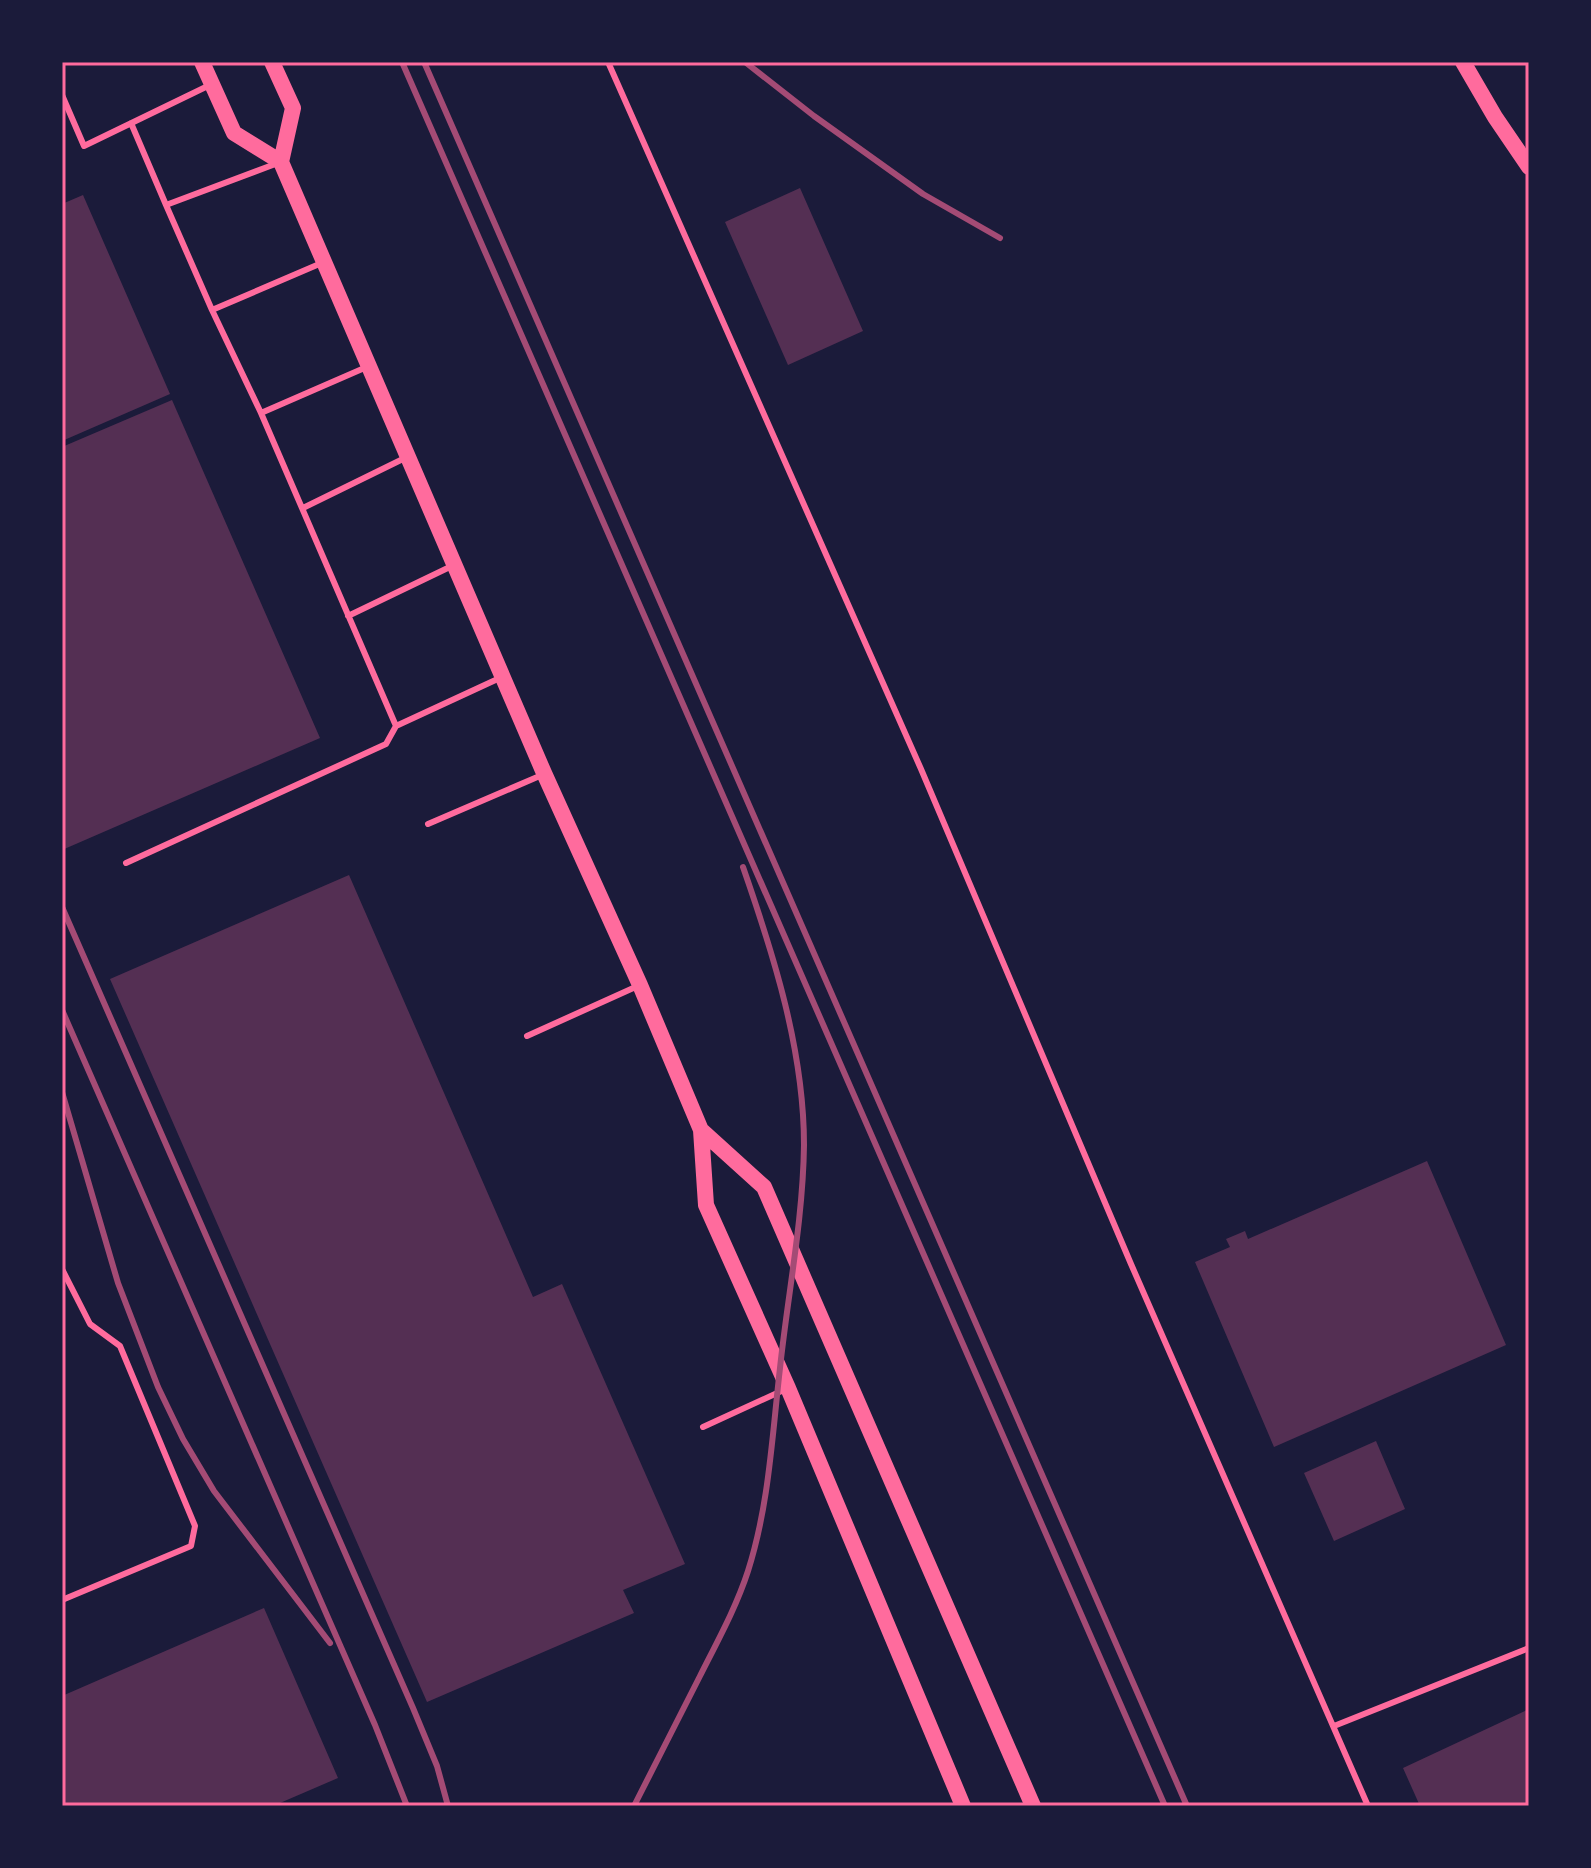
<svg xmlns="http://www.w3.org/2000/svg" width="1591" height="1868" font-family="Arial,sans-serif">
	<rect width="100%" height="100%" fill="#1b1b3a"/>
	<path fill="#542f53" d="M800 188 863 331 788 365 725 222Z
		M83 195 170 394 62 441V204Z
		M172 400 320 738 62 850V447Z
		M349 875 533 1297 562 1284 685 1564 623 1590 634 1613 427 1702 110 979Z
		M1427 1161 1506 1345 1274 1447 1195 1262 1230 1247 1226 1239 1245 1231 1248 1239Z
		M1376 1441 1405 1509 1334 1541 1304 1473Z
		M264 1608 338 1778 273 1806H62V1696Z
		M1529 1709V1806H1420L1403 1768Z"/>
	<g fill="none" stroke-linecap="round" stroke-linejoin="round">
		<path stroke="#ff6b9d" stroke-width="6" d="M608 62 921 769 1131 1264 1368 1806
			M62 95 84 146 212 84
			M131 123 166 205
			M278 163 166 205 212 310 324 262
			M261 413 369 366
			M303 508 407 457
			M348 616 454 565
			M396 726 502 677
			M428 824 542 775
			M126 863 386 744 396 726 261 413 212 310
			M527 1036 640 985
			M62 1269 90 1324 120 1346 195 1526 191 1546 62 1600
			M703 1427 788 1388
			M1334 1726 1529 1648"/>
		<path stroke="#ff6b9d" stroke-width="16" d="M202 62 234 133 281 162 544 773 640 985 701 1130 706 1205 788 1388 963 1806
			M272 62 293 108 281 162
			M1463 62 1495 117 1529 167
			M701 1130 764 1187 1033 1806"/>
		<path stroke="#a44b75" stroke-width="6" d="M402 62 1165 1806
			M424 62 1187 1806
			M745 62 814 116 923 194 1000 238
			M62 907 413 1708 437 1766 448 1806
			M62 1010 375 1725 407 1806
			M62 1092 118 1283 158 1387 183 1439 214 1491 330 1643
			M634 1806C656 1763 678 1719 700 1676 717 1642 736 1608 748 1571 769 1505 772 1437 780 1368 788 1293 803 1220 804 1145 804 1051 774 956 743 867"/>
	</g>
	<rect width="1591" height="1868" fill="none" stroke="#1b1b3a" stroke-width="128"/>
	<rect x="64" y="64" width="1463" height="1740" fill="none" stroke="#ff6b9d" stroke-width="3"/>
</svg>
